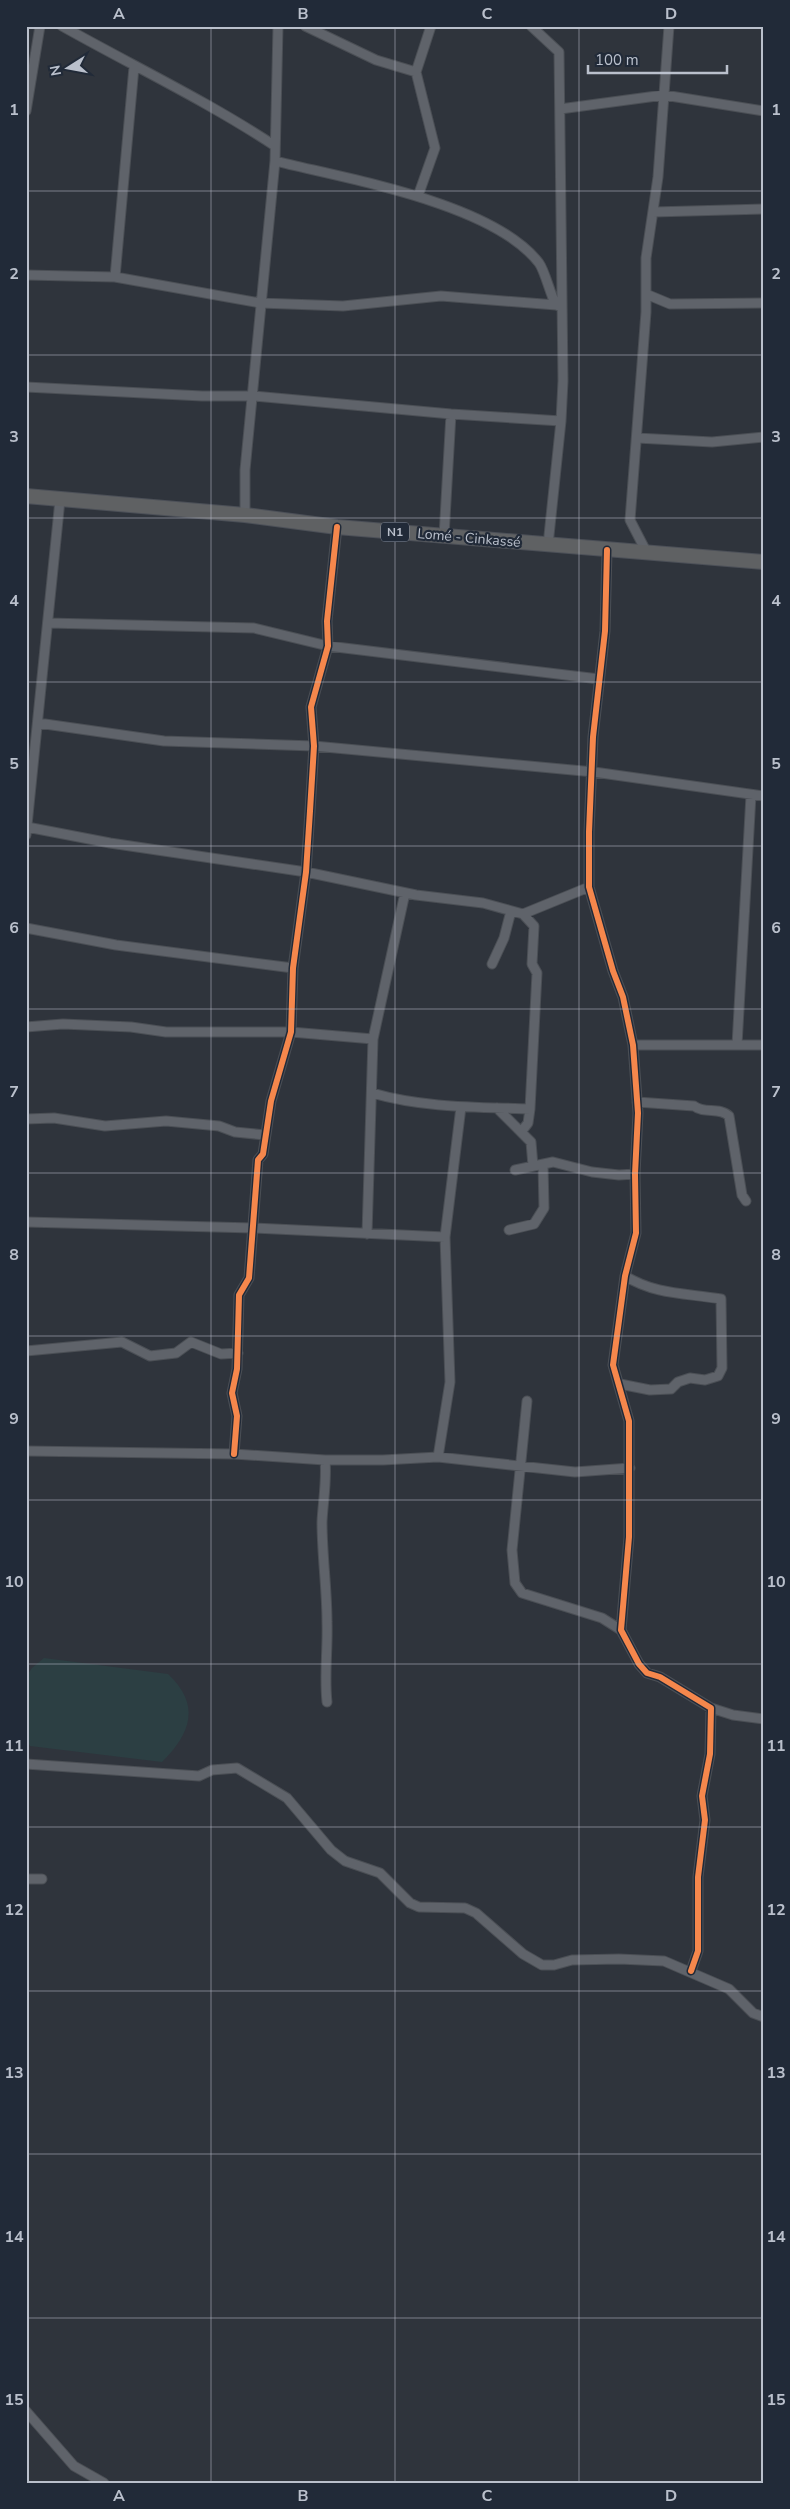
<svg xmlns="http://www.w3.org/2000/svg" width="790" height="2509" font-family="'Nunito Sans',sans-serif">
	<rect width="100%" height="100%" fill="#2f343c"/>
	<path fill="#2c3f43" d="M44 1658 168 1674C201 1705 191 1733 162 1762L30 1746 26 1739V1677L32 1668Z"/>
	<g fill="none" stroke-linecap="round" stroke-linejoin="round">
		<g stroke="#4b4f55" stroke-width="11">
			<path id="minor" d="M62 26C133 66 207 101 275 146
				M305 26 376 60 416 72
				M531 26 559 52 563 381 561 421 548 545
				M560 109 664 95 764 111
				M26 111 40 26
				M275 161C347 179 493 203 539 263 545 271 550 294 556 305L559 306
				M418 196 435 148 416 72 431 26
				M653 212 764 209
				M26 275 115 277 260 303 343 306 441 296 556 305
				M115 277 134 67
				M646 294 670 304 764 303
				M26 387 202 396H253L451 414 561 421
				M637 438 712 442 764 437
				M245 515V470L275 161 278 26
				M444 536 451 414
				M607 550 605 631 593 737 589 832V887L613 971 623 997 633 1045 638 1113 635 1174 636 1233 625 1276 613 1365 629 1421V1537L621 1630 639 1664 647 1673 660 1677 711 1708 710 1754 702 1796 705 1820 698 1877V1951L691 1971
				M647 553 630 520 646 312V258L658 177 669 26
				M48 623 254 628 328 646 599 679
				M38 723 164 741 314 746 594 772 764 796
				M27 827 110 843 306 872 416 895 483 903 523 914 589 887
				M26 835 60 500
				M26 928 116 945 293 968
				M492 964 504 938 511 911
				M26 1027 63 1024 131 1027 166 1032H291L373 1039
				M633 1045H764
				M737 1045 751 795
				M372 1093C424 1108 477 1107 530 1109
				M637 1102 694 1106C704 1114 720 1107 729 1116L742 1195 746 1201
				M497 1108 531 1142 533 1166
				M26 1119 54 1118 105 1126 166 1121 219 1126 235 1132 265 1135
				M521 1132 528 1123 530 1109 537 973 532 964 534 926 523 914
				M515 1170 553 1162 592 1172 619 1175 635 1174
				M26 1222 253 1228 445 1237
				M509 1230 534 1224 544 1208 543 1164
				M367 1234 373 1039 405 893
				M26 1351 122 1342 150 1356 176 1353 191 1342 221 1354 238 1353
				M620 1384 650 1390 671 1389 678 1382 690 1378 705 1380 718 1376 722 1368 721 1299C686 1293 656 1295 625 1276
				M527 1401 512 1550 515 1583 522 1593 602 1618 621 1630
				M26 1451 234 1454 325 1460H383L438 1457 575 1472 630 1468
				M234 1454 237 1416 232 1393 237 1369 239 1295 249 1278 258 1160 263 1154 271 1101 291 1032 293 968 306 872 310 811 314 746 311 707 328 646 327 621 337 527
				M438 1457 450 1382 445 1237 461 1107
				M325 1460C327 1481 323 1501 322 1522 322 1555 327 1589 327 1622 328 1649 324 1675 327 1702
				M711 1708 733 1715 764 1719
				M26 1764 199 1776 212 1770 237 1768 287 1798 331 1850 345 1861 380 1873 410 1903 419 1907 465 1908 476 1913 523 1954 542 1965H554L572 1960 619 1959 664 1961 729 1989 753 2013 764 2017
				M26 1879H42
				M26 2411 74 2466 104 2483"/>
		</g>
		<g stroke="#4c5058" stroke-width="16">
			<path id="highway" d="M26 496 245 515 337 527 764 562"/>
		</g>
		<use href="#minor" stroke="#5f636a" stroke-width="9"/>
		<use href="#highway" stroke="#5f6163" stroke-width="14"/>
		<g stroke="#212a38" stroke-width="9">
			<path id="cycleway" d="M607 550 605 631 593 737 589 832V887L613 971 623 997 633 1045 638 1113 635 1174 636 1233 625 1276 613 1365 629 1421V1537L621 1630 639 1664 647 1673 660 1677 711 1708 710 1754 702 1796 705 1820 698 1877V1951L691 1971
				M234 1454 237 1416 232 1393 237 1369 239 1295 249 1278 258 1160 263 1154 271 1101 291 1032 293 968 306 872 310 811 314 746 311 707 328 646 327 621 337 527"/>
		</g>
		<use href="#cycleway" stroke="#f5874c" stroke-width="6"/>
	</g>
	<path fill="none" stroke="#bac0cc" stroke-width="1" stroke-opacity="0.55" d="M211 26V2483M395 26V2483M579 26V2483M26 191H764M26 355H764M26 518H764M26 682H764M26 846H764M26 1009H764M26 1173H764M26 1336H764M26 1500H764M26 1664H764M26 1827H764M26 1991H764M26 2154H764M26 2318H764"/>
	<g text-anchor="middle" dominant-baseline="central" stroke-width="4.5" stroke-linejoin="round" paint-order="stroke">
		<rect fill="#212a38" stroke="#8c93a0" stroke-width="1" x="381" y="522.5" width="28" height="19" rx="4"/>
		<g font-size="12" font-weight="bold" fill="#bac0cc">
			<text x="395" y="532">N1</text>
		</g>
		<g font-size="14" fill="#bac0cc" stroke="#212a38">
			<text transform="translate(469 538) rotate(5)">Lomé - Cinkassé</text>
		</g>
	</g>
	<rect width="790" height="2509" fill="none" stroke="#212a38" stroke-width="55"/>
	<g transform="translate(68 68) rotate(259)" stroke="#212a38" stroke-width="4" paint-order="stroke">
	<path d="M0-4L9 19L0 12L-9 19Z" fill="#bac0cc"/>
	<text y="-8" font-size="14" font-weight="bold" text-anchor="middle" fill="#bac0cc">N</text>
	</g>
	<path d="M588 65v8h139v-8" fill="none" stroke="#bac0cc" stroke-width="2.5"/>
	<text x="595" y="65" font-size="15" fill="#bac0cc" stroke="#212a38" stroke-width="4" paint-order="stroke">100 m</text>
	<rect x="28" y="28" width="734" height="2454" fill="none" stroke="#bac0cc" stroke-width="2"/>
	<g font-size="16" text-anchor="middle" font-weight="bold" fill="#bac0cc">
		<text x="119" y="19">A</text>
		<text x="303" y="19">B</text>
		<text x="487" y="19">C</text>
		<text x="671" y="19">D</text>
		<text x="14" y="115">1</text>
		<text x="776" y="115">1</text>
		<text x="14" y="279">2</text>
		<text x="776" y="279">2</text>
		<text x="14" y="442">3</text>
		<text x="776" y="442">3</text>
		<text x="14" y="606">4</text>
		<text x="776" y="606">4</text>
		<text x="14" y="769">5</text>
		<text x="776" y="769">5</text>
		<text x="14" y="933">6</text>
		<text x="776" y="933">6</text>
		<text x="14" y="1097">7</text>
		<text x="776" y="1097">7</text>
		<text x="14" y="1260">8</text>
		<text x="776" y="1260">8</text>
		<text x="14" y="1424">9</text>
		<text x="776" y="1424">9</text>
		<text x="14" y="1587">10</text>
		<text x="776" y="1587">10</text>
		<text x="14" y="1751">11</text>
		<text x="776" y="1751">11</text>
		<text x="14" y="1915">12</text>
		<text x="776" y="1915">12</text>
		<text x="14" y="2078">13</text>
		<text x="776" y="2078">13</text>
		<text x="14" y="2242">14</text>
		<text x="776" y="2242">14</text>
		<text x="14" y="2405">15</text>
		<text x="776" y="2405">15</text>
		<text x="119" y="2501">A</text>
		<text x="303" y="2501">B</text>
		<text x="487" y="2501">C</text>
		<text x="671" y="2501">D</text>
	</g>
</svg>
